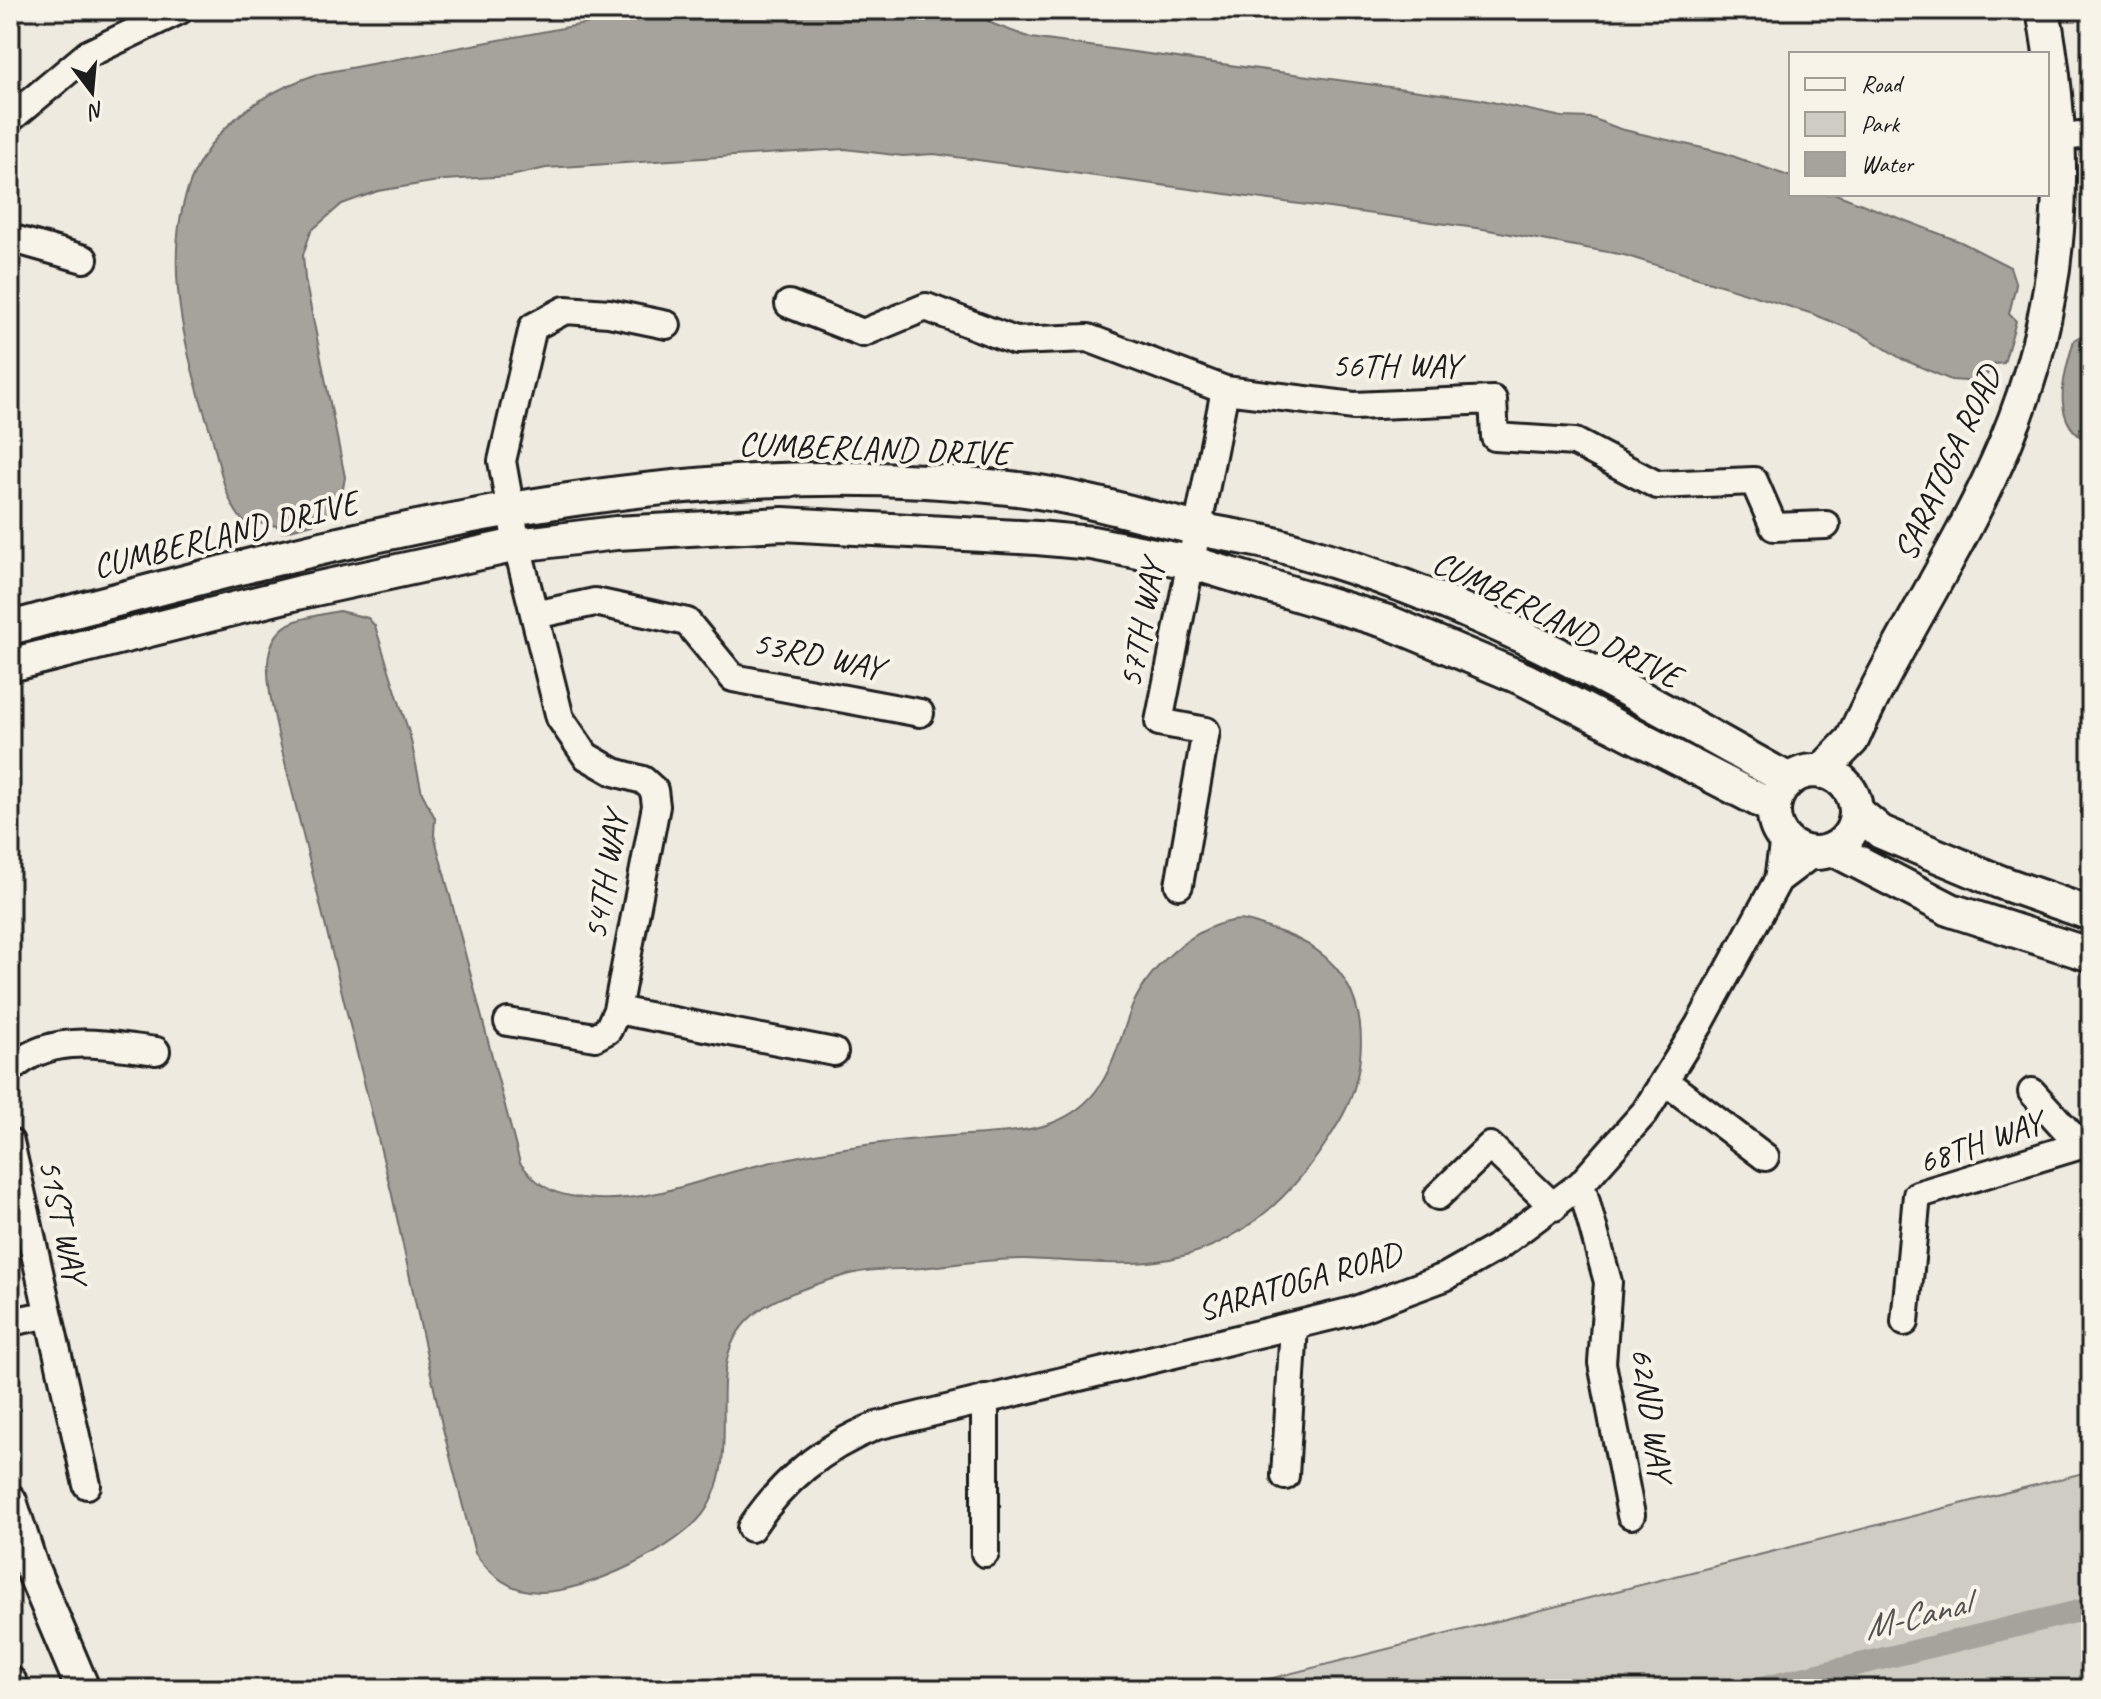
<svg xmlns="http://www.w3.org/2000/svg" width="2101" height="1699" font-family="Caveat,sans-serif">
	<rect width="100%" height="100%" fill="#eeeae0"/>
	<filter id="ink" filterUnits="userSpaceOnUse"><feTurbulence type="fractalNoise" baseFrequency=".0125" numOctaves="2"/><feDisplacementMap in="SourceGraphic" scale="16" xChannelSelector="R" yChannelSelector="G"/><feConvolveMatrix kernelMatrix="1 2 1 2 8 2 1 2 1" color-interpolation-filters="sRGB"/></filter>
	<g filter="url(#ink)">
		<path fill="#cfccc3" stroke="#767470" stroke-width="2" d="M2091 1471V1689H1229Z"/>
		<path fill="#a6a39d" stroke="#6f6d69" stroke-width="2" d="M625 10H973L993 24 1031 38 1478 99 1562 117 1592 118 1620 129 1724 153 1791 177V194H1836L1961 242 2010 267 2016 285 2009 314 2016 321 2004 363 1995 364 1981 382 1951 380 1902 359 1862 334 1813 314 1624 255 1483 229 934 154 903 156 845 149 546 168 511 176 444 180 378 191 342 204 311 231 303 255 305 279 345 477 341 500 327 514 314 519 313 524 282 532 277 526 243 521C221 496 219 455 208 424 162 282 144 131 318 74L600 21Z
			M2091 330V443C2048 424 2064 375 2074 340Z
			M339 611 368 618 375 626 410 736 422 793 435 818 434 835 520 1163C542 1192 561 1197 597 1199 649 1202 702 1179 751 1167 818 1150 884 1141 952 1136 980 1134 1027 1133 1052 1123 1108 1102 1114 1054 1132 1007 1147 970 1191 928 1232 921 1248 918 1259 926 1275 930 1303 939 1330 955 1346 982 1370 1023 1363 1082 1339 1122 1301 1187 1248 1244 1170 1259 1123 1268 1071 1260 1023 1259 989 1259 956 1264 922 1268 900 1270 877 1268 855 1273 833 1278 811 1286 790 1294 679 1336 752 1433 707 1508 684 1547 584 1593 540 1592 512 1592 490 1576 475 1553L442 1425 392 1195 278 734C272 700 251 637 296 621 310 616 325 614 339 611Z"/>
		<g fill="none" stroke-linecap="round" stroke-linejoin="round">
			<path stroke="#a6a39d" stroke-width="22" d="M1757 1689 2091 1608"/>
			<g stroke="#1c1c1c" stroke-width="32">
				<path id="minor" d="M10 119 88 54 180 10
					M2061 137 2091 134
					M10 238 84 259
					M789 304 863 333 926 307 1015 341 1088 338 1225 390 1354 406 1493 400 1495 437 1575 442 1657 485 1754 481 1774 527 1826 525
					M535 615 595 602 687 622 733 678 920 713
					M1778 880 1815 852
					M1179 885 1206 731 1159 722 1225 390
					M617 1010 834 1052
					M508 1022 595 1037 608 1030 617 1010 656 806 654 790 643 780 614 772 586 756 560 718 517 545 502 461 533 327 565 310 609 313 667 325
					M10 1070C51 1031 106 1045 156 1051
					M1666 1082 1765 1157
					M2032 1092 2080 1145
					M10 1142 87 1485
					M1581 1184 1608 1282 1602 1363 1631 1515
					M1438 1196 1490 1146 1554 1207
					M10 1322 46 1315
					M1905 1322 1917 1195 2091 1142
					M985 1399V1553
					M1285 1476 1294 1326
					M751 1528C784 1479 821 1449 876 1426L1353 1311 1445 1277 1496 1248 1581 1184 1645 1112 1699 1025 1778 880 1784 838"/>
			</g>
			<g stroke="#1c1c1c" stroke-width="38">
				<path id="tertiary" d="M10 628C342 540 662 449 1009 488 1077 495 1135 515 1200 529 1225 535 1250 538 1274 544 1345 563 1417 589 1484 619 1589 665 1689 725 1789 780
					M10 665 301 592 517 545 616 533 783 524 1037 538 1092 543 1190 562 1388 622 1526 680 1774 808
					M1774 812a41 41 0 1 1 82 0a41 41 0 1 1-82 0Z
					M1821 772 1852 740C1898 639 1962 546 2005 444 2065 301 2071 161 2043 10
					M1856 811 1881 832 2000 882 2091 914
					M1833 849 1951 910 2091 955
					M10 1501 31 1566 83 1689
					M10 1683 12 1689"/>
			</g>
			<use href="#minor" stroke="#f7f3e8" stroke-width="26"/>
			<use href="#tertiary" stroke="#f7f3e8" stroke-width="32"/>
		</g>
	</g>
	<g text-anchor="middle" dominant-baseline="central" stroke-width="8" stroke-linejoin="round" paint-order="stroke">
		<g font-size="34" fill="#1c1c1c" stroke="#f7f3e8">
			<text x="1396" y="365">56TH WAY</text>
			<text transform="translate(874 448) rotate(2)">CUMBERLAND DRIVE</text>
			<text transform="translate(1947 463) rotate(-65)">SARATOGA ROAD</text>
			<text transform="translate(225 534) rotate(-14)">CUMBERLAND DRIVE</text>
			<text transform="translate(1557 619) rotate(26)">CUMBERLAND DRIVE</text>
			<text transform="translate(1141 624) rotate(-79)">57TH WAY</text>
			<text transform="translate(818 655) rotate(12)">53RD WAY</text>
			<text transform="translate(605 876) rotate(-80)">54TH WAY</text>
			<text transform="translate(1980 1142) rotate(-19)">68TH WAY</text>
			<text transform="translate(63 1221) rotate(78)">51ST WAY</text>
			<text transform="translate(1299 1281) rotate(-16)">SARATOGA ROAD</text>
			<text transform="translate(1652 1414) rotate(82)">62ND WAY</text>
		</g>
		<g font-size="36" font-style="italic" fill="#535250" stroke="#f7f3e8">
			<text transform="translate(1916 1615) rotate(-14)">M-Canal</text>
		</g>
	</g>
	<rect width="2101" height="1699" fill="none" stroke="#f7f3e8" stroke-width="40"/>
	<rect x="20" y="20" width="2061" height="1659" fill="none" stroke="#1c1c1c" stroke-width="3" filter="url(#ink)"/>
	<rect x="1789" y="52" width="260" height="144" fill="#f7f3e8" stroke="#9f9d96" stroke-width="2"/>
	<rect x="1805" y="78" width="40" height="12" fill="#f7f3e8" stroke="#9f9d96" stroke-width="2"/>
	<text x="1861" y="92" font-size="24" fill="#1c1c1c">Road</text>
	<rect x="1805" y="112" width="40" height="24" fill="#cfccc3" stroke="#9f9d96" stroke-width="2"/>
	<text x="1861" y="132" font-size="24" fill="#1c1c1c">Park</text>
	<rect x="1805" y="152" width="40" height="24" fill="#a6a39d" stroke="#9f9d96" stroke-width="2"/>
	<text x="1861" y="172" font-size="24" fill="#1c1c1c">Water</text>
	<g transform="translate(92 92) rotate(164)" stroke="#f7f3e8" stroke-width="6" paint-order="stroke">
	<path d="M0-6L14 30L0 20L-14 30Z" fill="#1c1c1c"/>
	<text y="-12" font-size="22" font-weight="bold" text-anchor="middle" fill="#1c1c1c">N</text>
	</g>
</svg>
